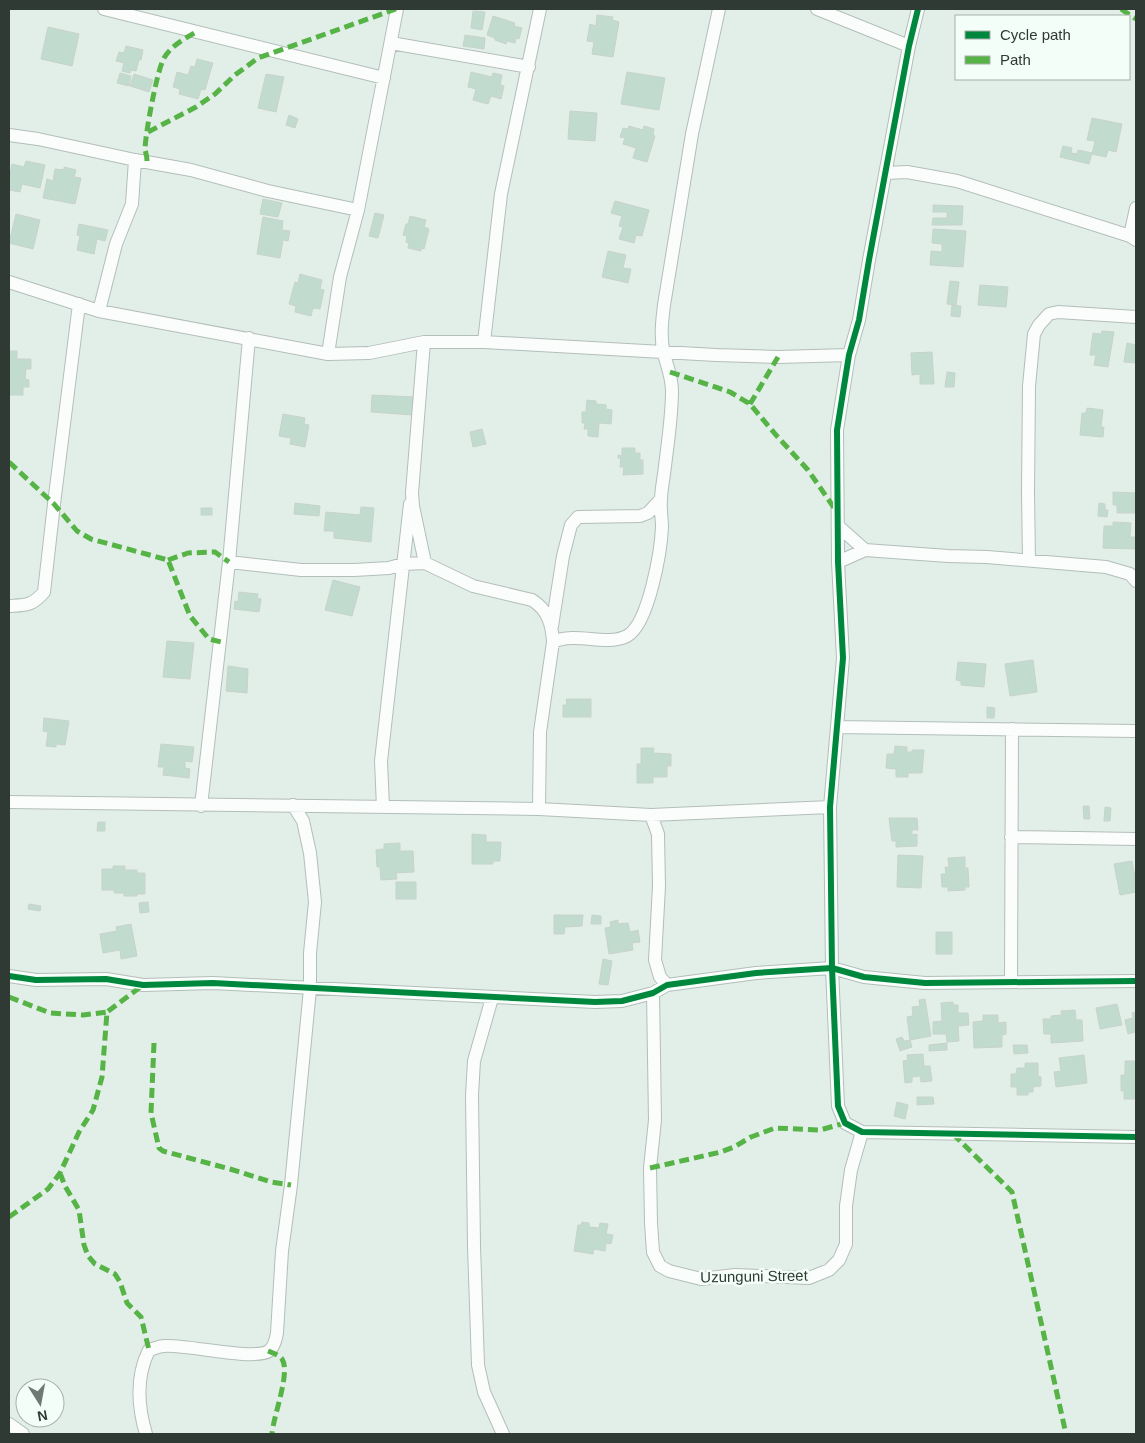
<svg xmlns="http://www.w3.org/2000/svg" width="1145" height="1443" font-family="Helvetica,sans-serif">
	<rect width="100%" height="100%" fill="#e2efe8"/>
	<path fill="#c1dccf" stroke="#c8d2cc" d="M473 11 485 12 482 30 471 28Z
		M597 15 613 17 612 20 619 22 613 57 592 54 594 42 587 41 590 24 596 26Z
		M493 16 515 23 514 26 522 28 519 39 516 38 515 43 507 41 506 44 495 40V38L487 35Z
		M48 27 79 34 72 66 41 59Z
		M465 35 485 38 484 49 463 46Z
		M126 46 143 50 141 60H139L136 71 131 70 130 73 122 71 124 63 116 61 119 52 124 53Z
		M197 59 213 63 205 90 201 89 198 99 179 94 180 89 173 87 177 72 188 75 191 66 195 67Z
		M471 72 492 77 493 73 502 75 500 85 504 86 501 99 491 96 488 104 473 100 476 89 468 87Z
		M627 72 665 78 659 110 621 104Z
		M120 73 131 76 129 86 117 83Z
		M134 74 153 80 149 92 130 86Z
		M266 74 284 77 276 112 258 108Z
		M570 111 597 113 595 141 568 139Z
		M289 115 298 119 295 128 286 125Z
		M1092 118 1122 124 1116 152 1108 150 1106 157 1092 154 1095 141 1087 140Z
		M629 126 643 130 644 126 654 129 653 135 655 136 647 162 633 158 636 148 623 144 625 138 620 137 623 128 628 129Z
		M1063 146 1072 148 1071 153 1077 154 1078 150 1092 153 1089 164 1060 157Z
		M26 161 45 165 40 188 22 184 20 192 9 190V180L12 164 24 167Z
		M64 167 76 170 74 177 81 178 75 204 43 198 47 179 53 181 55 169 64 170Z
		M263 199 282 203 278 217 260 214Z
		M615 201 649 210 642 236 636 235 634 243 619 239 623 227 619 226 622 216 611 213Z
		M933 205 963 206 962 225H932L933 218H947V212H933Z
		M375 213 384 215 378 238 369 236Z
		M16 214 40 220 33 249 9 243Z
		M410 216 426 220 424 227 429 229 424 249 421 248V251L408 248 409 243 406 242 407 236 403 235 406 224H408Z
		M263 217 283 221 282 230 290 231 288 241 283 240 280 258 257 254Z
		M79 224 108 230 105 241 97 239 94 254 77 250 80 236 77 235Z
		M933 229 966 231 963 267 930 265 931 251 942 252V244L932 243Z
		M608 251 626 255 623 268 631 269 628 283 602 277Z
		M300 274 322 280 320 289 324 290 320 309 313 308 311 316 295 312 296 306 289 304 295 282 298 283Z
		M950 281 959 282 956 305 947 304Z
		M980 285 1008 287 1006 307 978 305Z
		M952 305 961 306 960 317 951 316Z
		M1102 331 1114 332 1108 367 1094 365 1096 355H1090L1093 333 1101 334Z
		M1127 343 1136 345V363L1124 362Z
		M9 351H17V359H31V369H26L25 379 29 380V387H23V395H9Z
		M932 352 934 384H920V374L912 375 911 353Z
		M947 372 955 373 954 387H945Z
		M372 395 414 397 413 415 371 412Z
		M587 400 596 401V404L606 405V409L612 410 611 424 599 423 598 437 588 436V429H584L585 423H582V412H586Z
		M1087 408 1103 410 1101 427H1104L1103 437 1080 435 1082 413H1086Z
		M283 414 305 418 304 424 309 425 305 447 290 444 291 438 279 436Z
		M482 429 486 444 473 447 470 432Z
		M622 448H635V453H640V460H643V474L623 475 624 467H620L621 458H618V455L622 456Z
		M1113 492 1136 493V510L1135 513H1117V505H1113Z
		M295 503 320 506 319 516 294 514Z
		M1099 503 1105 504V510H1108L1107 517 1098 516Z
		M361 507 374 508 371 542 334 538V531H324L326 512 360 515Z
		M201 508H212V515H201Z
		M1113 522 1131 523 1130 537H1135V549L1103 548 1104 526H1113Z
		M333 580 360 587 352 616 325 610Z
		M239 592 258 594 257 598 261 599 259 612 234 609 235 601 238 602Z
		M167 641 194 643 190 679 163 677Z
		M1033 660 1037 692 1010 696 1005 664Z
		M958 662 986 664 984 687 961 685V681L956 680Z
		M228 666 248 669 247 693 226 691Z
		M566 699H591V717H563V705H567Z
		M987 707 995 708 994 718H987Z
		M44 718 69 721 65 745 56 744V747L46 746 48 732 43 731Z
		M161 744 194 747 192 762 185 761V768L190 769 189 778 163 775 164 767H158Z
		M895 746 907 747V752H912V750H924L922 773H908V777H896V769L886 768 887 754H894Z
		M641 748H654L653 753 671 754V766H667V777H653V783H637V764H641Z
		M1083 806H1089L1090 819H1084Z
		M1105 807 1111 808 1110 821H1104Z
		M889 818H917L918 830H912V835L917 834V846L896 847V841H892Z
		M98 822H105V831H97Z
		M472 834 486 835V842H501L500 861H493V864H472Z
		M400 843V851H413L414 872 396 873 397 879 381 880 380 867H377L376 850 384 849V844Z
		M898 855 923 856 921 888 897 887Z
		M965 857V868H968L969 887H965V890L948 891V887H942L941 874H946L945 867H949L948 858Z
		M1132 861 1136 881V892L1120 895 1114 864Z
		M113 866H125V870H137V873H145V894H137V896H124V893H114V890H102V869H113Z
		M396 882H416V899H396Z
		M148 902 149 912 140 913 139 903Z
		M29 904 41 906 40 911 28 909Z
		M554 915H583L582 926 565 927 564 934H554Z
		M592 915 601 916V924H591Z
		M618 920V924L628 923 630 932 638 930 640 942 632 943 633 950 609 954 605 928 611 927 610 922Z
		M131 924 137 956 121 959 120 950 103 953 100 934 117 931 116 927Z
		M936 932H952V954H936Z
		M603 959 612 961 608 985 599 984Z
		M925 999 931 1036 910 1040 907 1017 913 1016 912 1007 920 1006 919 1000Z
		M953 1002V1005H958V1013H968L969 1025 958 1026 959 1041 947 1042 946 1034H933V1022L942 1021 941 1003Z
		M1117 1004 1122 1025 1100 1029 1096 1008Z
		M1075 1010 1076 1020H1082L1083 1041 1051 1043V1034H1044L1043 1019H1051V1016L1062 1015 1061 1011Z
		M1136 1012V1037L1135 1032 1128 1034 1125 1020 1133 1018 1132 1013Z
		M983 1015H998V1023L1006 1022V1034L1002 1035V1047L974 1048 973 1022 983 1021Z
		M902 1037 904 1041 910 1040 912 1047 900 1051 896 1039Z
		M947 1043V1050L929 1051V1045Z
		M1013 1045H1027L1028 1053 1014 1054Z
		M923 1054 924 1066H930L932 1081 921 1082 920 1076 912 1077V1082L905 1083 903 1061 908 1060 907 1055Z
		M1084 1055 1087 1083 1056 1087 1054 1072 1061 1071 1059 1058Z
		M1125 1061H1136V1099H1124V1091H1121V1075H1125Z
		M1025 1063H1038V1076L1041 1077V1086L1033 1087V1092H1028V1095H1017V1087H1011V1074H1016L1017 1068H1025Z
		M917 1097H933L934 1104 917 1105Z
		M897 1102 908 1105 905 1119 894 1116Z
		M582 1222 589 1223V1227L599 1228 600 1223 608 1224 606 1234 613 1235 611 1244 606 1243 605 1251 594 1249 593 1254 574 1251 578 1225H581Z"/>
	<g fill="none" stroke-linecap="round" stroke-linejoin="round">
		<g stroke="#b3beb8" stroke-width="14">
			<path id="minor" d="M104 9 384 78
				M817 9 909 46
				M918 9 909 46 869 260 859 320 849 355 837 430 838 562 843 658 830 807 832 968 838 1106 845 1123 862 1132 1136 1137
				M391 43 529 67
				M9 135 38 139 135 160 191 170 268 191 358 210
				M886 173 907 172 957 181 1130 236 1136 240
				M1130 236 1136 208
				M9 282 99 311 328 354 369 353 424 342H484L716 355 778 357 849 355
				M99 311 116 244 132 204 135 160
				M424 342 412 493 413 506 425 563 473 586 532 600C548 610 552 624 553 642L540 732 539 809
				M484 342 501 194 540 9
				M328 354 340 277 358 210 397 9
				M838 526 865 550
				M1029 560 1028 492 1029 386 1034 334 1039 325 1049 314 1058 312 1136 317
				M229 562 301 570H354L389 568 403 564 425 563
				M838 562 865 550 948 556 987 557 1106 567 1130 574 1136 581
				M9 606C26 605 32 606 44 592L54 504 79 304
				M552 626 563 556 571 525 578 517 640 516 648 513 660 500
				M553 642C577 631 605 647 627 636 649 624 661 550 662 527 662 518 660 509 661 500 661 489 664 477 665 466 668 441 672 416 672 391 672 377 667 366 664 354 660 338 662 321 664 305L692 134 719 9
				M838 727 1136 731
				M9 802 539 809 651 815 830 807
				M201 806 229 562 249 338
				M383 807 381 761 410 504
				M651 815 658 834 659 886 655 960 660 977 667 985
				M1011 837 1136 839
				M9 976 36 980 106 979 143 985 213 983 595 1002 622 1001 653 993 667 985 756 973 832 968 864 977 925 983 1136 981
				M1011 982 1012 729
				M653 993 655 1120 650 1168 651 1223 653 1252 660 1266 669 1271 701 1279 735 1275 809 1278 829 1270 839 1260 846 1244V1206L851 1170 862 1132
				M492 998 474 1061 472 1095 474 1246 478 1365 484 1392 503 1434
				M9 1424 23 1434
				M146 1434C138 1407 136 1376 149 1350 153 1349 159 1346 164 1346 186 1344 253 1361 269 1351 274 1347 276 1339 277 1333L282 1251 291 1185 310 989V953L315 902 310 853 303 821 293 805"/>
		</g>
		<use href="#minor" stroke="#fbfdfc" stroke-width="12"/>
		<path stroke="#56b346" stroke-width="5" stroke-dasharray="10 5" stroke-linecap="butt" d="M1121 9 1136 19
			M148 132 196 107 215 94 235 75 258 58 396 9
			M147 161C147 157 146 153 145 150 145 135 157 70 164 58 171 46 184 39 196 32
			M670 372 730 392 750 404 776 435 808 470 837 512
			M750 404 778 357
			M9 462 54 504 77 531 91 539 168 560 190 616 209 639 221 642
			M168 560 188 553 215 552 229 562
			M9 997 50 1013 83 1015 107 1012
			M154 1043 151 1113 159 1148 163 1151 230 1169 271 1182 291 1185
			M953 1134 1012 1192 1066 1434
			M650 1168 721 1152 734 1147 751 1137 775 1128 820 1130 845 1123
			M60 1173 65 1186 79 1210 84 1245 88 1256 95 1264 115 1274 120 1282 127 1303 141 1317 149 1350
			M9 1217 48 1189 60 1173 79 1132 93 1110 102 1077 107 1012 143 985
			M268 1351C273 1353 279 1355 282 1359 291 1372 273 1417 272 1434"/>
		<g stroke="#f4fef8" stroke-width="9">
			<path id="cycleway" d="M918 9 909 46 869 260 859 320 849 355 837 430 838 562 843 658 830 807 832 968 838 1106 845 1123 862 1132 1136 1137
				M9 976 36 980 106 979 143 985 213 983 595 1002 622 1001 653 993 667 985 756 973 832 968 864 977 925 983 1136 981"/>
		</g>
		<use href="#cycleway" stroke="#00873e" stroke-width="6"/>
	</g>
	<g text-anchor="middle" dominant-baseline="central" stroke-width="5" stroke-linejoin="round" paint-order="stroke">
		<g font-size="15" fill="#303a34" stroke="#f4fef8">
			<text transform="translate(754 1276) rotate(-1)">Uzunguni Street</text>
		</g>
	</g>
	<rect width="1145" height="1443" fill="none" stroke="#303a34" stroke-width="20"/>
	<rect x="955" y="15" width="175" height="65" fill="#f4fef8" stroke="#a6b0aa"/>
	<rect x="965" y="31" width="25" height="8" fill="#00873e" stroke="#a6b0aa"/>
	<text x="1000" y="40" font-size="15" fill="#303a34">Cycle path</text>
	<rect x="965" y="56" width="25" height="8" fill="#56b346" stroke="#a6b0aa"/>
	<text x="1000" y="65" font-size="15" fill="#303a34">Path</text>
	<g transform="translate(40 1403) rotate(169)"><circle r="24" fill="#f4fef8" stroke="#a6b0aa"/>
	<path d="M0-4L9 19L0 12L-9 19Z" fill="#6e7973"/>
	<text y="-8" font-size="14" font-weight="bold" text-anchor="middle" fill="#303a34">N</text>
	</g>
</svg>
